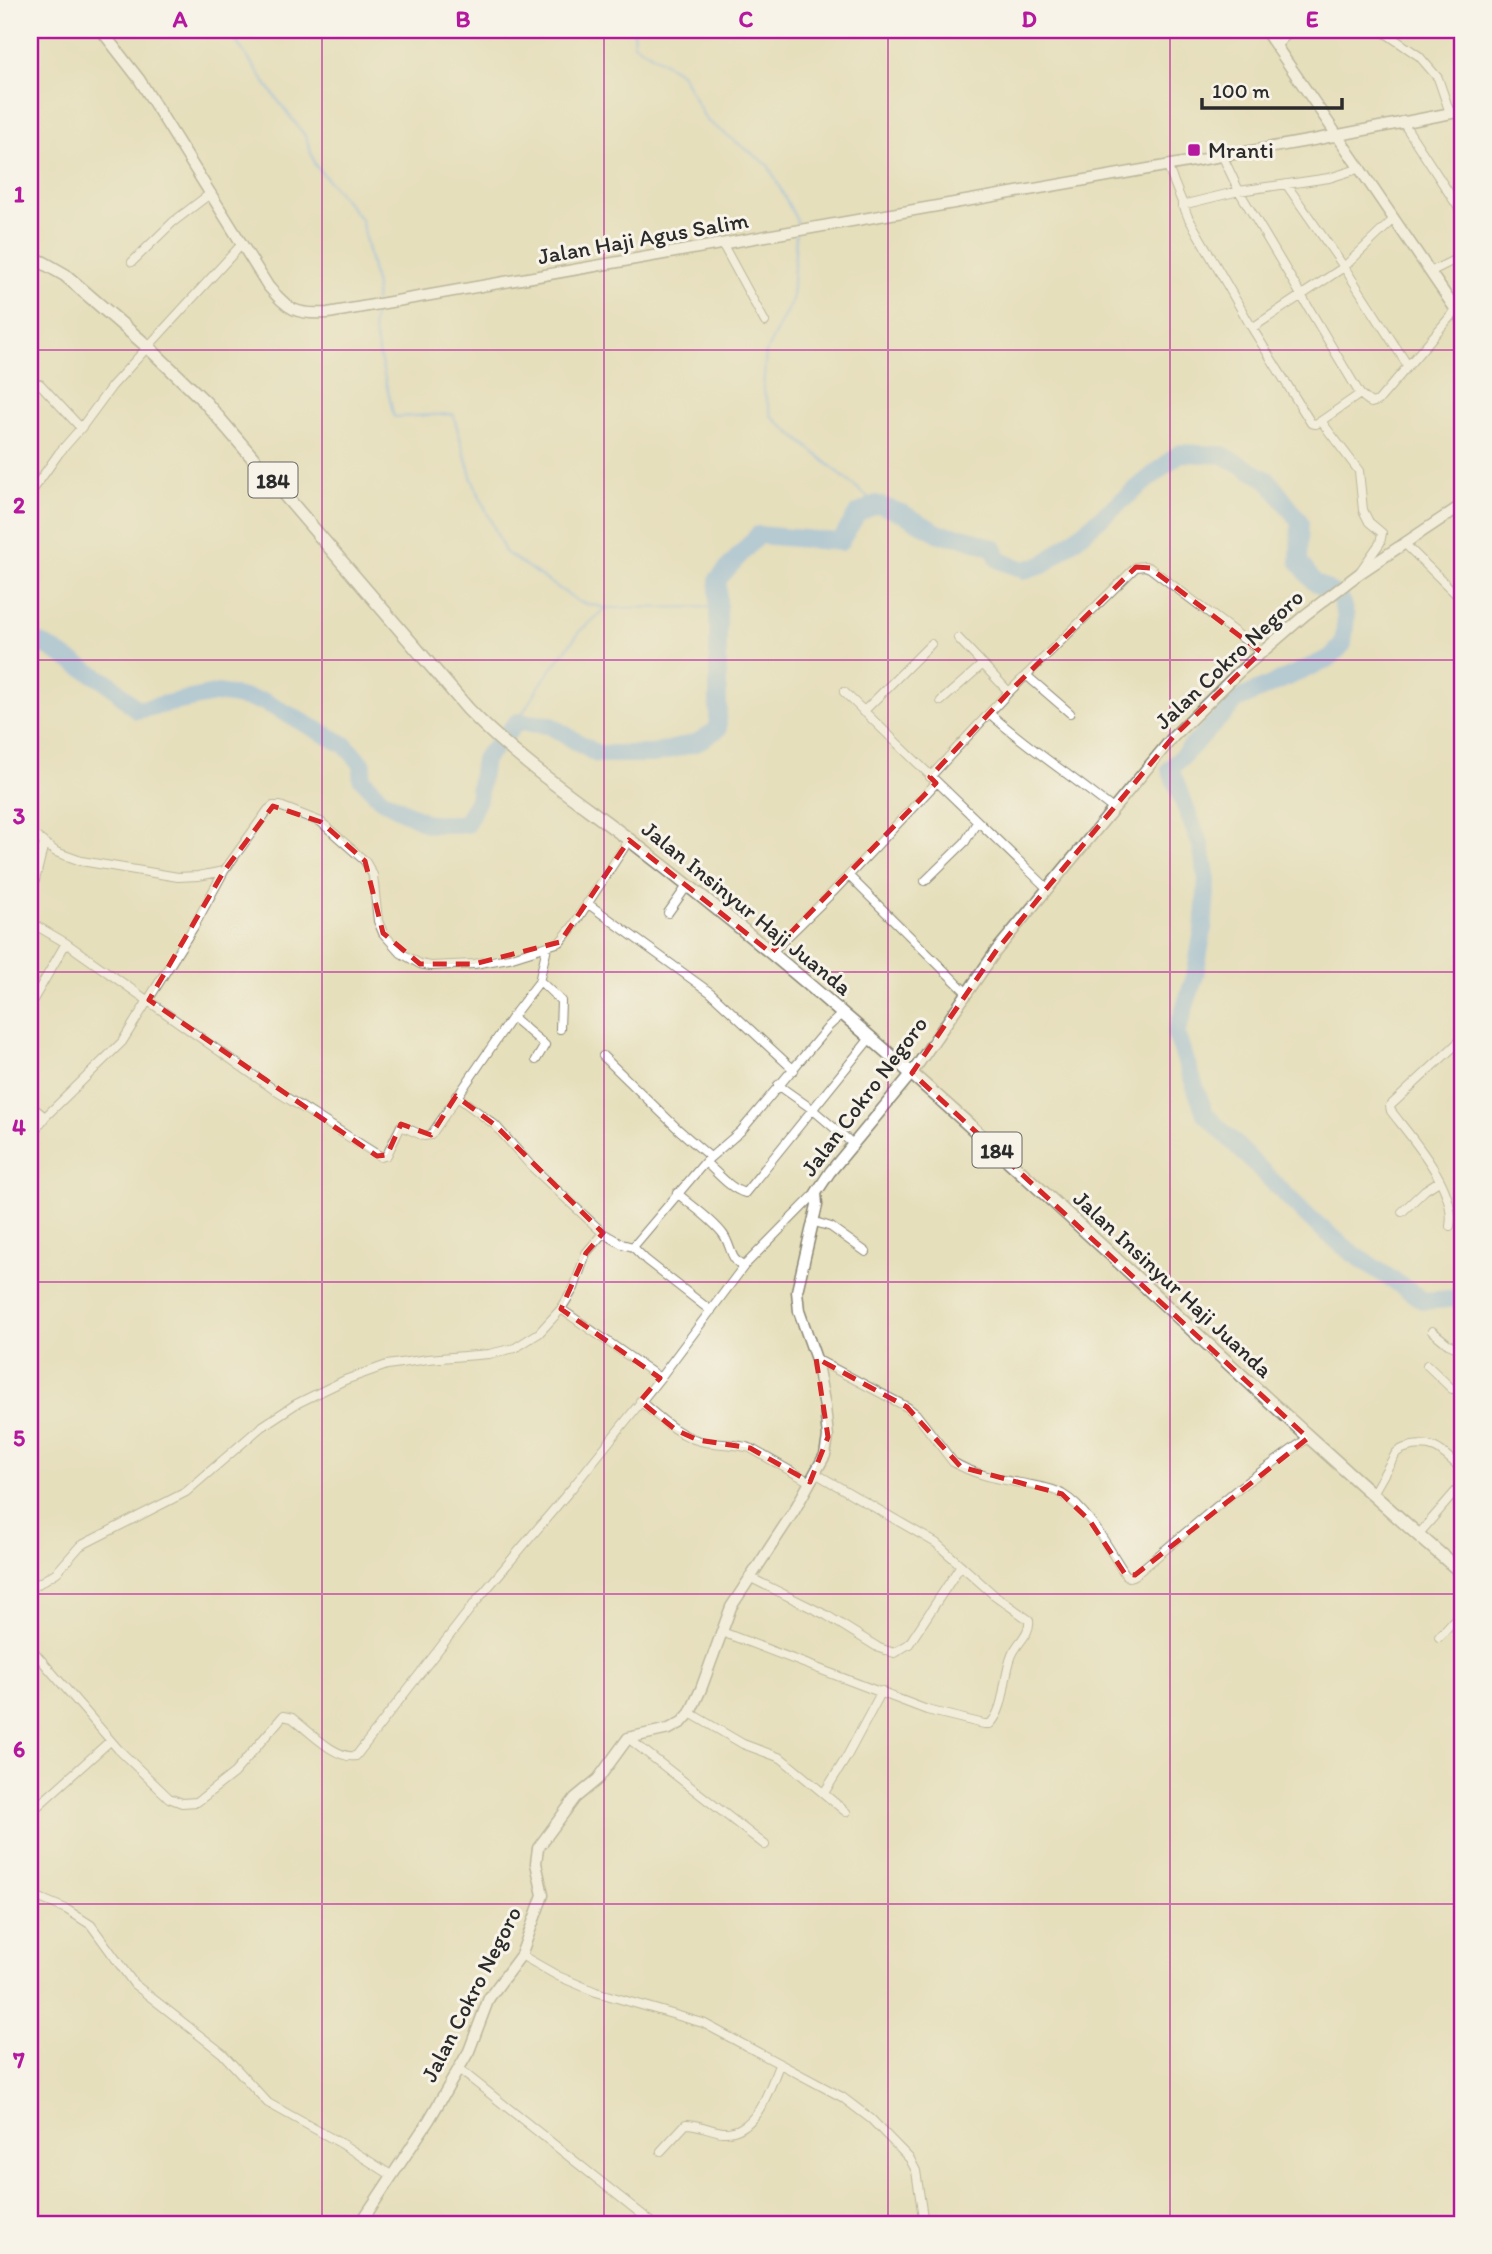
<svg xmlns="http://www.w3.org/2000/svg" width="1492" height="2254" font-family="Itim,sans-serif">
	<rect width="100%" height="100%" fill="#f7f3e8"/>
	<filter id="ink" filterUnits="userSpaceOnUse"><feTurbulence type="fractalNoise" baseFrequency=".0143" numOctaves="2"/><feDisplacementMap in="SourceGraphic" scale="14" xChannelSelector="R" yChannelSelector="G"/><feConvolveMatrix kernelMatrix="1 2 1 2 8 2 1 2 1" color-interpolation-filters="sRGB"/></filter>
	<filter id="wash" filterUnits="userSpaceOnUse"><feTurbulence type="fractalNoise" baseFrequency=".00686" numOctaves="4" result="noise"/><feDisplacementMap in="SourceGraphic" scale="28" xChannelSelector="R" yChannelSelector="G"/><feGaussianBlur stdDeviation="1.57" result="paint"/><feColorMatrix in="noise" values="0 0 0 0 0 0 0 0 0 0 0 0 0 0 0 0 0 1.4 0 .05"/><feComposite in="paint" operator="in"/></filter>
	<g filter="url(#wash)">
		<rect width="100%" height="100%" fill="#e6dfbb"/>
		<g fill="none" stroke-linecap="round" stroke-linejoin="round">
			<path stroke="#7db1eb" stroke-width="2.5" d="M228 30 279 102 306 137 315 165 361 219 376 287 375 301
				M633 30 634 44 681 73 706 120 768 165 797 221V228
				M796 235 792 300 766 352 763 389 772 417 876 504
				M375 308 373 328 394 417 453 414 472 479 505 552 579 602 606 608 718 607
				M517 722 544 679 580 631 606 608"/>
			<path stroke="#7db1eb" stroke-width="18" d="M30 647 41 643 110 684 137 710 219 693 265 702 345 745 363 765 361 778 381 799 428 824H466L478 799 484 759 517 722 549 725 597 754H653L696 743 718 729V579L758 535 840 542 857 514 876 504 902 513 940 534 966 538 994 548 999 560 1024 570 1043 565 1180 453 1223 455 1268 480 1300 522 1299 562 1314 582 1340 597 1346 617 1343 644 1330 658 1237 700 1170 769 1201 846 1207 880 1203 930 1195 976 1176 1034 1205 1114 1310 1219 1352 1253 1424 1301 1462 1298"/>
		</g>
	</g>
	<g filter="url(#ink)">
		<g fill="none" stroke-linecap="round" stroke-linejoin="round">
			<g stroke="#888573" stroke-width="10">
				<path id="minor" d="M1381 30 1419 56 1438 78 1450 113
					M1276 46 1292 30
					M1402 121 1462 213
					M1222 155 1239 191 1360 394
					M1167 165 1188 217 1252 328 1311 423 1316 424 1321 421 1360 394 1371 403 1378 401 1456 310
					M1286 184 1344 267 1408 366
					M1182 205 1239 191 1329 178 1361 168
					M723 245 765 322
					M132 262 173 222 211 193
					M1430 272 1462 256
					M1252 328 1344 267 1394 219
					M40 384 81 428
					M1321 421 1359 471 1363 510 1369 522 1382 533 1380 543 1361 570
					M30 494 59 453 81 428 112 386 242 244
					M1404 543 1462 600
					M958 638 1009 692
					M1026 675 1070 713
					M844 692 1047 888
					M941 701 983 664
					M863 712 931 644
					M989 713C1028 748 1072 776 1113 809
					M930 777 1007 694 1136 567 1145 566 1150 568 1261 652
					M30 832 56 852 81 861 178 877 198 876 224 871 268 810 273 806H280L321 822 365 861 373 875 378 921 383 933 401 953 420 964 431 966 474 964 509 958 560 942 573 926 629 840
					M849 876 966 992
					M925 881 965 842 977 822
					M30 901 44 843
					M587 903 711 993 794 1070
					M668 913 687 886
					M30 922 66 943 276 1091 381 1157 387 1155 401 1126 424 1136 431 1135 512 1017
					M771 953 833 892 936 783
					M540 981 561 1001 560 1029
					M30 1005 66 943
					M603 1056 679 1130 710 1157
					M536 1060 545 1045 512 1017 539 982 547 947
					M778 1085 812 1109 853 1144
					M456 1096 495 1125 531 1166 603 1233 622 1244 633 1247 646 1260 711 1311
					M30 1105 45 1117
					M30 1137 45 1117 122 1042 193 928 224 871
					M705 1162C717 1172 730 1189 745 1193L871 1037
					M677 1193C692 1206 712 1219 723 1234 732 1246 729 1260 744 1266
					M1402 1212 1425 1190 1439 1181
					M812 1221 831 1227 866 1252
					M1450 1226C1457 1188 1413 1140 1391 1111L1390 1106 1462 1039
					M603 1233 586 1253 574 1288 561 1309 660 1378
					M633 1247 705 1162 741 1131 829 1026 843 1013
					M1432 1331 1448 1344 1462 1350
					M816 1359 907 1407 916 1414 953 1462C975 1476 1005 1480 1031 1485 1041 1487 1053 1488 1062 1494 1088 1509 1109 1549 1125 1574L1129 1577 1135 1575 1240 1487 1308 1438
					M1427 1365 1452 1389H1457L1462 1384
					M640 1401C658 1416 677 1435 700 1441 716 1445 733 1443 750 1448L810 1482
					M1372 1495 1396 1453C1401 1448 1405 1448 1412 1446 1438 1442 1443 1454 1462 1469
					M1418 1535 1462 1484
					M749 1577 826 1615 879 1648 894 1653 909 1644 961 1565
					M30 1589 57 1572 80 1546 186 1492 261 1427 296 1404 345 1380 387 1365 428 1359 489 1354 515 1348 539 1333 561 1309
					M722 1632 927 1710 984 1724H990C1006 1708 1003 1676 1012 1655 1017 1643 1031 1633 1029 1620L993 1594 936 1543 815 1473
					M1439 1637 1462 1611
					M30 1647 118 1749 169 1798 182 1803 197 1802 234 1773 283 1716 292 1718C308 1730 336 1760 356 1756L474 1604 572 1488 660 1378 744 1266 816 1193
					M690 1713 743 1744 781 1758 846 1812
					M628 1738 765 1845
					M824 1793 846 1758 882 1691
					M30 1813 110 1741
					M30 1894 66 1909 91 1925 134 1984 222 2053 268 2103 342 2144 391 2175
					M521 1955 558 1976 596 1992 703 2023 842 2097 871 2119 910 2159 916 2171 924 2224
					M459 2069 654 2224
					M661 2151 686 2124C700 2124 710 2131 723 2132 756 2134 769 2090 779 2065"/>
			</g>
			<g stroke="#888573" stroke-width="13">
				<path id="tertiary" d="M101 30 139 79 268 286C289 310 295 315 328 313L1313 140 1462 111
					M1265 30C1331 126 1396 222 1462 319
					M360 2224 429 2120 469 2051 489 1998 521 1955 543 1895 536 1863 538 1848 575 1798 598 1779 628 1738 669 1729 682 1722 690 1713 701 1689 731 1607 794 1511 825 1455 828 1437 825 1407 816 1359 799 1311 797 1291 817 1205 816 1193 830 1172 912 1073 996 951 1173 737 1239 672 1305 615 1360 573 1462 505"/>
			</g>
			<g stroke="#888573" stroke-width="15">
				<path id="primary" d="M30 257 44 263 65 275 148 347 205 402 468 709C516 759 573 797 627 838 701 895 773 953 843 1014 1054 1195 1251 1391 1462 1573"/>
			</g>
			<use href="#minor" stroke="#fff" stroke-width="8"/>
			<use href="#tertiary" stroke="#fff" stroke-width="10"/>
			<use href="#primary" stroke="#fff" stroke-width="12"/>
		</g>
	</g>
	<path d="M0 0H1492V2254H0ZM1136 567 1150 568 1261 652 1173 737 1047 888 996 951 912 1073 1308 1438 1135 1575 1125 1574 1090 1521 1062 1494 961 1467 907 1407 816 1358 828 1437 810 1482 750 1448 698 1440 676 1430 640 1401 660 1378 561 1309 586 1253 603 1233 495 1125 456 1096 431 1135 401 1124 387 1155 377 1156 149 1000 224 871 273 806 321 822 365 861 383 933 420 964H474L560 942 629 840 771 953 936 783 930 777 1007 694Z" fill="#e6dfbb" fill-opacity=".55" fill-rule="evenodd"/>
	<path fill="none" stroke="#d62828" stroke-width="5" stroke-dasharray="14 9" stroke-linejoin="round" d="M1136 567 1150 568 1261 652 1173 737 1047 888 996 951 912 1073 1308 1438 1135 1575 1125 1574 1090 1521 1062 1494 961 1467 907 1407 816 1358 828 1437 810 1482 750 1448 698 1440 676 1430 640 1401 660 1378 561 1309 586 1253 603 1233 495 1125 456 1096 431 1135 401 1124 387 1155 377 1156 149 1000 224 871 273 806 321 822 365 861 383 933 420 964H474L560 942 629 840 771 953 936 783 930 777 1007 694Z"/>
	<path fill="none" stroke="#b5179e" stroke-width="2" stroke-opacity="0.55" d="M322 30V2224M604 30V2224M888 30V2224M1170 30V2224M30 350H1462M30 660H1462M30 972H1462M30 1282H1462M30 1594H1462M30 1904H1462"/>
	<rect fill="#b5179e" stroke="#f7f3e8" stroke-width="2.5" x="1187" y="143" width="14" height="14" rx="3.5"/>
	<g text-anchor="middle" dominant-baseline="central" stroke-width="6" stroke-linejoin="round" paint-order="stroke">
		<g fill="#f7f3e8" stroke="#686764" stroke-width="2">
			<rect x="248.5" y="462.5" width="49" height="35" rx="5"/>
			<rect x="972.5" y="1132.5" width="49" height="35" rx="5"/>
		</g>
		<g font-size="21" font-weight="bold" fill="#2b2b2b">
			<text x="273" y="480">184</text>
			<text x="997" y="1150">184</text>
		</g>
		<g font-size="23" fill="#2b2b2b" stroke="#f7f3e8" text-anchor="start">
			<text x="1208" y="150">Mranti</text>
		</g>
		<g font-size="23" fill="#2b2b2b" stroke="#f7f3e8">
			<text transform="translate(643 238) rotate(-10)">Jalan Haji Agus Salim</text>
			<text transform="translate(1229 659) rotate(-43)">Jalan Cokro Negoro</text>
			<text transform="translate(747 908) rotate(39)">Jalan Insinyur Haji Juanda</text>
			<text transform="translate(864 1096) rotate(-53)">Jalan Cokro Negoro</text>
			<text transform="translate(1173 1284) rotate(43)">Jalan Insinyur Haji Juanda</text>
			<text transform="translate(471 1994) rotate(-63)">Jalan Cokro Negoro</text>
		</g>
	</g>
	<rect width="1492" height="2254" fill="none" stroke="#f7f3e8" stroke-width="77"/>
	<path d="M1202 98v10h140v-10" fill="none" stroke="#2b2b2b" stroke-width="3.5"/>
	<text x="1212" y="98" font-size="21" fill="#2b2b2b" stroke="#f7f3e8" stroke-width="5" paint-order="stroke">100 m</text>
	<rect x="38" y="38" width="1416" height="2178" fill="none" stroke="#b5179e" stroke-width="2.5"/>
	<g font-size="23" text-anchor="middle" font-weight="bold" fill="#b5179e">
		<text x="180" y="27">A</text>
		<text x="463" y="27">B</text>
		<text x="746" y="27">C</text>
		<text x="1029" y="27">D</text>
		<text x="1312" y="27">E</text>
		<text x="19" y="202">1</text>
		<text x="19" y="513">2</text>
		<text x="19" y="824">3</text>
		<text x="19" y="1135">4</text>
		<text x="19" y="1446">5</text>
		<text x="19" y="1757">6</text>
		<text x="19" y="2068">7</text>
	</g>
</svg>
